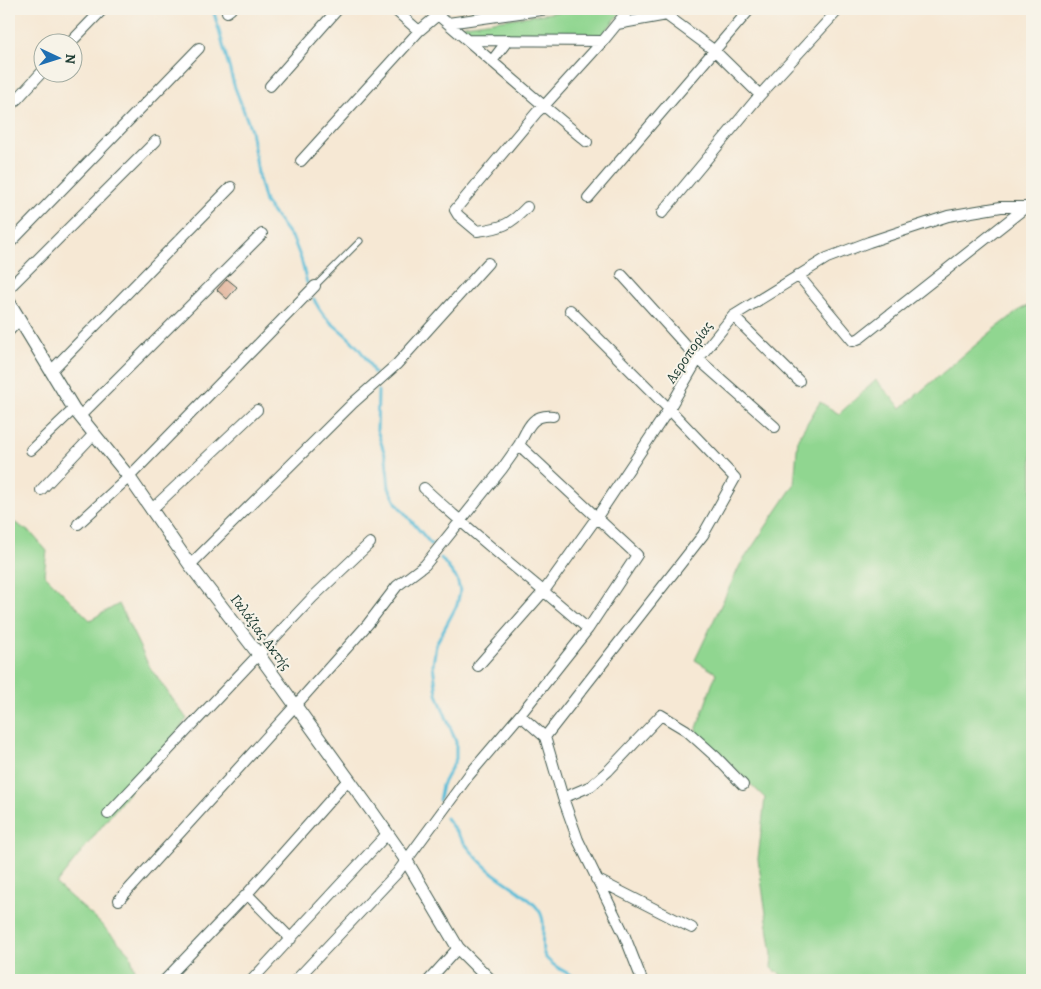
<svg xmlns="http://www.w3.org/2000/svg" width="1041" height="989" font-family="Alegreya,serif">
	<rect width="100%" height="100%" fill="#f7f3e8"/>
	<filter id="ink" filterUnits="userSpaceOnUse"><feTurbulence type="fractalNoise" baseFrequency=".02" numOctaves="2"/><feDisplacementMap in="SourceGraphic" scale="10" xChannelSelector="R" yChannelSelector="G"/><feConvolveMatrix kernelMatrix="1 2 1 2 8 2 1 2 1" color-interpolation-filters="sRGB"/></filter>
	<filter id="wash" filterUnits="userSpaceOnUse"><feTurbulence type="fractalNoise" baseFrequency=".0096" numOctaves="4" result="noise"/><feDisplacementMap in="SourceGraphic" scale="20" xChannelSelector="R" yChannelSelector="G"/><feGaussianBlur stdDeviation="1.12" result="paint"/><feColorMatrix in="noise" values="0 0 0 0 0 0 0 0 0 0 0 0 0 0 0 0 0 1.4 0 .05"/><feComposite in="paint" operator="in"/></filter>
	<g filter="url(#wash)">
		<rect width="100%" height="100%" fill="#f6e8d4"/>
		<path fill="#90d690" stroke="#588a62" d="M579 9H624L601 36 469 35 458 26Z
			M1032 304V980H785L786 978 771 968 772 954 758 859 765 798 696 731 716 673 695 660 740 565 794 485 798 438 820 402 839 414 876 380 901 408 991 332 1021 309Z
			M9 519 31 533 47 551 44 574 90 620 119 604 149 666 187 719 56 884 97 920 130 954 138 980H9Z"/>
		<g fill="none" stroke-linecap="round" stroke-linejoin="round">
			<path stroke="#5abdd8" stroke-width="3" d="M213 9 234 85 251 130 259 179 265 202 294 241 301 259 307 283
				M314 299C324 321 336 325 351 340 360 349 369 362 374 373
				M378 391 377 430 386 458 389 488 397 504 431 544
				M439 800 442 785 456 759V742L437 694 433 665 436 644 457 605 460 591 457 579 441 558
				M446 818C460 837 474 858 493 873 506 883 529 896 538 909 550 924 536 947 547 959 556 969 569 973 579 980"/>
		</g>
		<g id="blocks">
			<path fill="#da9a7c" d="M227 279 237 287 227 299 217 290Z"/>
		</g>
	</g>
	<g filter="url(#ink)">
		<use href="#blocks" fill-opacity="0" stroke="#3f574c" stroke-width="1"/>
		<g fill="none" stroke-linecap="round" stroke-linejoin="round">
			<g stroke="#3f574c" stroke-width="7">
				<path id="service" d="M315 286 360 241"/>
			</g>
			<g stroke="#3f574c" stroke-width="12">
				<path id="minor" d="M394 9 419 31 445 9
					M658 9 715 51 760 95
					M227 12 231 9
					M439 16 544 106 603 41 629 9
					M448 23 548 9
					M617 24 667 15
					M467 40 603 41
					M71 42 103 9
					M492 61 508 40
					M270 86 338 9
					M9 108 42 72
					M301 161 419 31
					M588 198 750 9
					M527 207C510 225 502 228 477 231L458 215 455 210 537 112 544 106 587 142
					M662 213 760 95 839 9
					M9 244 199 48
					M622 275 698 359 775 427
					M798 275 853 341 860 338 1026 207
					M9 288 156 141
					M733 316 799 381
					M9 331 19 320
					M51 371 231 187
					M80 416 262 234
					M519 445C528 428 531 414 553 416
					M31 450 74 409
					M41 490 94 434
					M151 510 257 410
					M78 524 129 477 315 286
					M190 565 353 403 397 364 488 263
					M478 666 544 591 597 517 669 409 698 359 733 316 827 258 869 242 948 216 1001 207H1032
					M520 715 545 737 703 535 735 478 669 409 570 310
					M545 737 563 798 578 840 624 934 642 980
					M563 798 591 786 608 771 661 715 686 730 716 757 743 785
					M108 814 313 597 370 543
					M596 879 692 928
					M247 894 291 939
					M119 900 295 706 368 624 397 586 425 565 502 469 519 445 637 555 588 629
					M165 980 247 894 348 780
					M252 980 387 834
					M296 980 397 873 469 775 520 715 588 629C534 582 477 538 424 488
					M429 980 458 948"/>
			</g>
			<g stroke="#3f574c" stroke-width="14">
				<path id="tertiary" d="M9 302 74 409 129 477 190 565 259 655 373 813 406 860 458 948 490 980"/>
			</g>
			<use href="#service" stroke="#fff" stroke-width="5"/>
			<use href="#minor" stroke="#fff" stroke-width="10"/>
			<use href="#tertiary" stroke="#fff" stroke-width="12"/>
		</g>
	</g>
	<g text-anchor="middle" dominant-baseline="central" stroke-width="4" stroke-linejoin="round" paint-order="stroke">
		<g font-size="15" fill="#1f3d34" stroke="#f7f3e8">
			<text transform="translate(689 352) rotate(-56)">Αεροπορίας</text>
			<text transform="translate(261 632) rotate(53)">Γαλάζιας Ακτής</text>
		</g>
	</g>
	<rect width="1041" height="989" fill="none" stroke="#f7f3e8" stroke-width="30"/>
	<g transform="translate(58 58) rotate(94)"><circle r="24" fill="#f7f3e8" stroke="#a1aaa0"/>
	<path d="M0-4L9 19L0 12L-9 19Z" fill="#1f6fb2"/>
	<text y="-8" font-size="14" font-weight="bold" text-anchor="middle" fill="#1f3d34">N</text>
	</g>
</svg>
